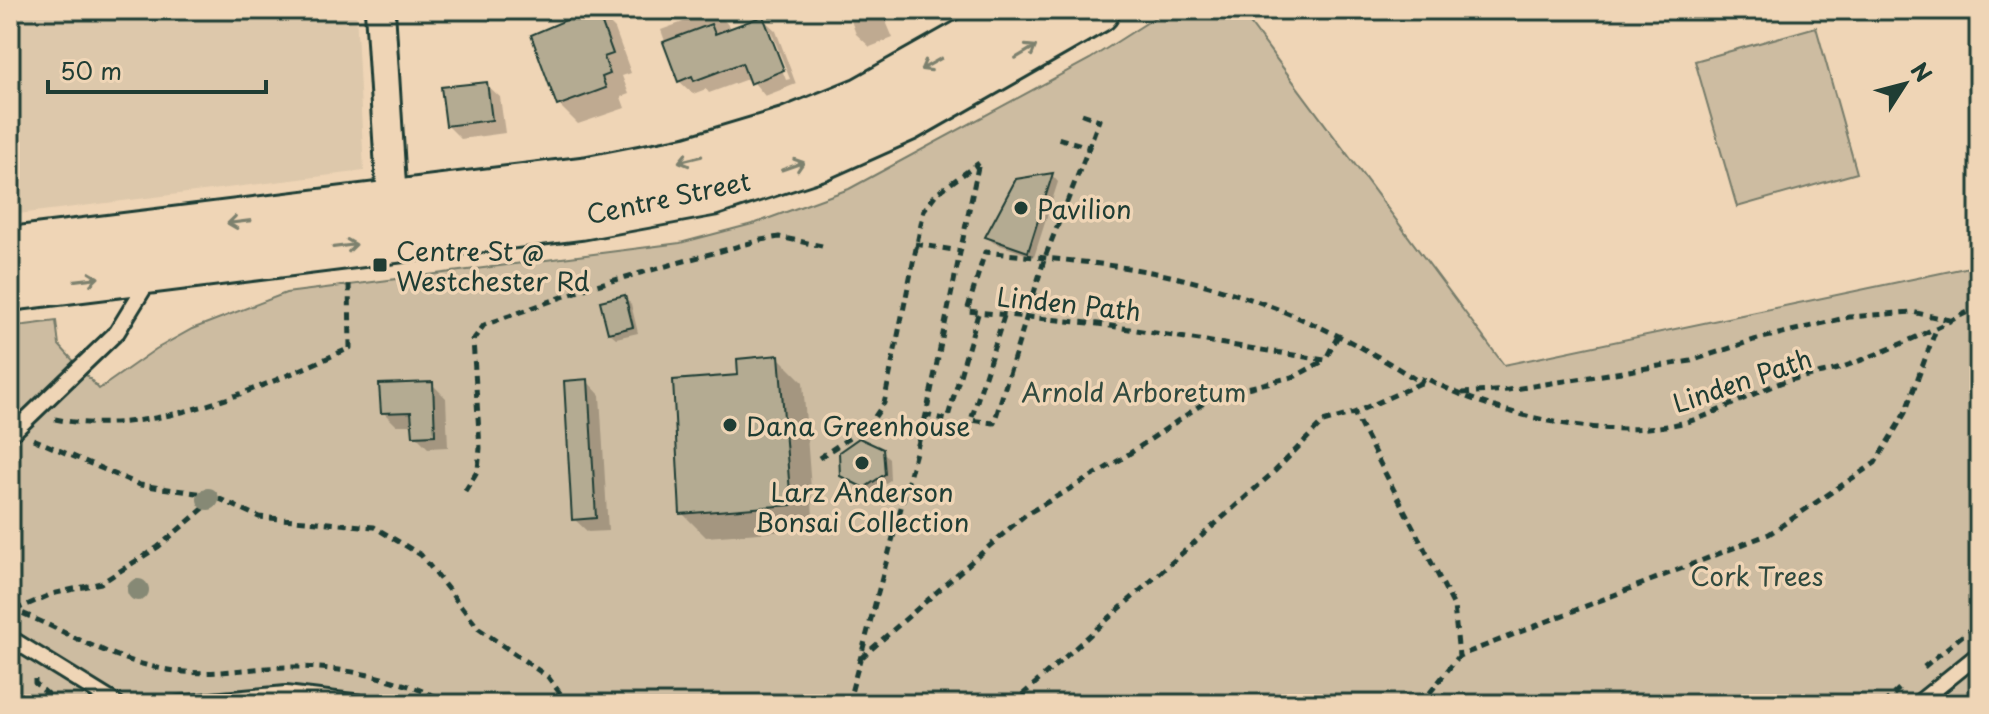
<svg xmlns="http://www.w3.org/2000/svg" width="1989" height="714" font-family="'Playpen Sans',sans-serif">
	<rect width="100%" height="100%" fill="#efd5b6"/>
	<filter id="ink" filterUnits="userSpaceOnUse"><feTurbulence type="fractalNoise" baseFrequency=".0125" numOctaves="2"/><feDisplacementMap in="SourceGraphic" scale="16" xChannelSelector="R" yChannelSelector="G"/><feConvolveMatrix kernelMatrix="1 2 1 2 8 2 1 2 1" color-interpolation-filters="sRGB"/></filter>
	<g filter="url(#ink)">
		<path fill="#ddc8ab" d="M10 10H356L364 171 10 215Z"/>
		<path fill="#cdbca1" stroke="#767c6a" stroke-width="2" d="M1167 10H1240L1504 365 1979 265V704H10V327L56 321 59 345 99 389 156 349 192 329 286 293 680 243 756 223 849 189 1090 59Z
			M1816 27 1857 173 1737 207 1695 61Z"/>
		<path fill="#0003" fill-rule="evenodd" d="M10 10H18L20 41 10 42Z
			M596 10 615 29 631 73 622 76 629 94 621 97 625 108 578 124 559 105Z
			M716 10 732 30 762 18 776 31 796 84 765 96 750 78 709 93 706 89 693 94 679 81 661 30ZM767 31H771L790 79 786 80Z
			M847 10H903L885 19 893 38 870 47 856 34Z
			M486 84 500 97 505 133 461 139 448 126Z
			M1052 175 1058 182 1034 257 994 243 987 237Z
			M625 297 631 304 638 333 616 338 609 332Z
			M778 357 803 382 814 529 706 537 682 513 740 377Z
			M587 381 600 395 608 531 588 532 574 519Z
			M432 384 446 398 448 447 428 448 415 435 414 425H396L383 412Z
			M882 451 889 458 890 480 872 493 842 475Z"/>
		<path fill="#b4ab92" stroke="#1f3d34" stroke-width="2" d="M589 10H597L613 54 604 57 610 74 602 77 606 88 557 106 531 35Z
			M763 16 784 70 750 84 742 63 694 81 692 76 678 82 663 42 711 24 715 34Z
			M487 82 492 120 446 126 441 87Z
			M1053 173 1028 252 985 237 1016 179Z
			M625 295 633 327 608 333 600 301Z
			M779 355 791 505 680 514 673 380 738 375 737 359Z
			M588 379 596 518 572 520 564 381Z
			M433 382 435 435 413 436 411 412 381 413 379 384Z
			M859 438 883 449 885 474 864 488 840 476 839 452Z"/>
		<g fill="none" stroke-linecap="round" stroke-linejoin="round">
			<g stroke="#1f3d34" stroke-width="20">
				<path id="service" d="M10 435 117 332 150 278
					M10 638 117 704
					M179 704 286 694 370 704
					M1917 704 1979 654"/>
			</g>
			<g stroke="#1f3d34" stroke-width="34">
				<path id="minor" d="M380 10 393 217"/>
			</g>
			<g stroke="#1f3d34" stroke-width="50">
				<path id="trunk" d="M10 250 589 179 691 159 788 130 862 100 1022 10
					M10 288 580 217 711 193 821 157 906 119 1097 10"/>
			</g>
			<path stroke="#1f3d34" stroke-width="5" stroke-dasharray="8 6" stroke-linecap="butt" d="M1082 114 1099 120 1089 147
				M915 244 961 251
				M978 314 947 420 926 415 979 162
				M1004 316 971 420 994 423 1045 257 1089 147 1057 138
				M1338 336 1325 360 1098 324 967 311 985 252C1042 258 1100 262 1156 273 1249 292 1342 331 1421 383L1424 377C1495 416 1611 443 1690 421 1724 411 1753 392 1786 381 1804 376 1822 374 1840 368 1888 351 1934 330 1979 306
				M1421 383 1354 413 1454 606 1459 656
				M1462 393 1508 390 1691 361 1754 340 1849 317 1912 312 1950 320
				M55 419C151 439 264 386 350 348L349 282
				M33 439 140 485 211 495 259 517 374 527 421 555 479 629 548 677 568 704
				M819 458 870 424 884 403 924 210 936 194 979 163
				M465 491 478 470 480 448 473 340 484 325 593 286 761 240 779 237 822 246
				M10 608C67 631 112 662 175 671 211 676 250 668 285 667 341 666 402 678 451 704
				M15 610 52 594 101 583 158 547 217 497
				M861 658 1025 515 1123 458 1214 396 1296 376 1325 360
				M1924 667 1979 622
				M35 679V683L59 704
				M848 704 926 415
				M1012 704 1275 471 1323 422 1354 413
				M1421 704 1459 656 1769 534 1875 463 1905 413 1935 332
				M1883 704 1901 687"/>
			<use href="#service" stroke="#efd5b6" stroke-width="14"/>
			<use href="#minor" stroke="#efd5b6" stroke-width="28"/>
			<use href="#trunk" stroke="#efd5b6" stroke-width="44"/>
		</g>
		<g fill="#868975">
			<circle cx="208" cy="499" r="11"/>
			<circle cx="138" cy="590" r="11"/>
		</g>
		<defs><path id="oneway-shaft" d="M-6 0H5M1.5-3L5.5 0L1.5 3" fill="none" stroke-width="1.6" stroke-linecap="round" stroke-linejoin="round" transform="scale(2)"/></defs>
		<g stroke="#7d816e">
			<use href="#oneway-shaft" transform="translate(1026 52) rotate(-31)"/>
			<use href="#oneway-shaft" transform="translate(931 64) rotate(151)"/>
			<use href="#oneway-shaft" transform="translate(690 159) rotate(166)"/>
			<use href="#oneway-shaft" transform="translate(793 166) rotate(-19)"/>
			<use href="#oneway-shaft" transform="translate(239 222) rotate(173)"/>
			<use href="#oneway-shaft" transform="translate(345 246) rotate(-7)"/>
			<use href="#oneway-shaft" transform="translate(87 279) rotate(-7)"/>
		</g>
	</g>
	<g fill="#1f3d34" stroke="#efd5b6" stroke-width="3">
		<circle cx="1021" cy="208" r="8"/>
		<rect x="372" y="257" width="16" height="16" rx="4"/>
		<circle cx="730" cy="425" r="8"/>
		<circle cx="862" cy="463" r="8"/>
	</g>
	<g text-anchor="middle" dominant-baseline="central" stroke-width="7" stroke-linejoin="round" paint-order="stroke">
		<g font-size="26" fill="#1f3d34" stroke="#efd5b6">
			<text transform="translate(668 197) rotate(-12)">Centre Street</text>
			<text transform="translate(1069 303) rotate(6)">Linden Path</text>
			<text transform="translate(1742 380) rotate(-19)">Linden Path</text>
		</g>
		<g font-size="26" fill="#1f3d34" stroke="#efd5b6" text-anchor="start">
			<text x="1037" y="208">Pavilion</text>
			<text x="396" y="250">Centre St @<tspan x="396" dy="30">Westchester Rd</tspan></text>
			<text x="746" y="425">Dana Greenhouse</text>
			<text x="862" y="491" text-anchor="middle">Larz Anderson<tspan x="862" dy="30">Bonsai Collection</tspan></text>
		</g>
		<g font-size="26" fill="#304a3f" stroke="#efd5b6">
			<text x="1134" y="391">Arnold Arboretum</text>
			<text x="1757" y="575">Cork Trees</text>
		</g>
	</g>
	<rect width="1989" height="714" fill="none" stroke="#efd5b6" stroke-width="40"/>
	<rect x="20" y="20" width="1949" height="674" fill="none" stroke="#1f3d34" stroke-width="3" filter="url(#ink)"/>
	<g transform="translate(1905 84) rotate(54)" stroke="#efd5b6" stroke-width="6" paint-order="stroke">
	<path d="M0-6L14 30L0 20L-14 30Z" fill="#1f3d34"/>
	<text y="-12" font-size="22" font-weight="bold" text-anchor="middle" fill="#1f3d34">N</text>
	</g>
	<path d="M48 80v12h218v-12" fill="none" stroke="#1f3d34" stroke-width="4"/>
	<text x="60" y="80" font-size="24" fill="#1f3d34" stroke="#efd5b6" stroke-width="6" paint-order="stroke">50 m</text>
</svg>
